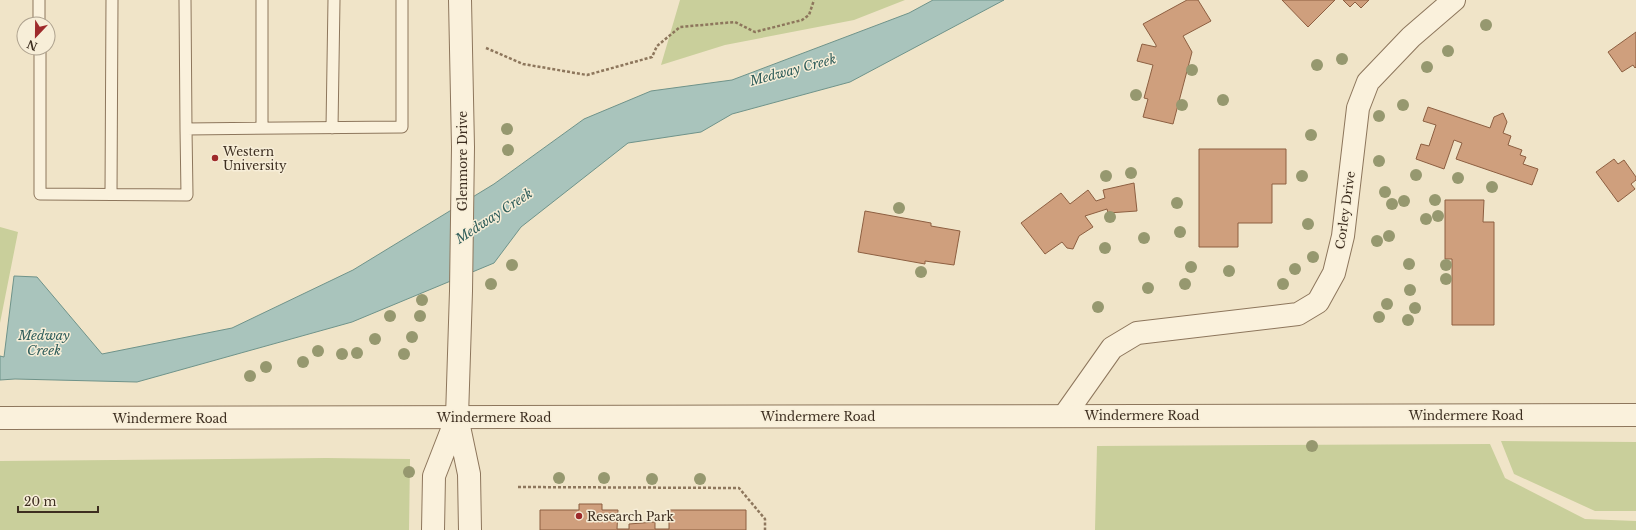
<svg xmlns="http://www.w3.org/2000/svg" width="1636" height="530" font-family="'Libre Baskerville',serif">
	<rect width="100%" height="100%" fill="#f0e4c8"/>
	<path fill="#c9cf9b" d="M680 0H905L854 20 725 45 661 65Z
		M0 227 18 232 0 323Z
		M1501 441 1636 442V511H1595L1514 474Z
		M1490 444 1505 478 1585 519 1636 521V530H1095L1097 446Z
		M326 458 410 459 409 530H0V461Z"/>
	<path fill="#a9c4bc" stroke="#6f938a" d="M933 0H1004L850 82 732 114 701 132 628 143 521 227 494 263 352 322 137 382 15 379 0 380V356L4 357 14 276 37 277 102 354 232 328 353 270 494 184 584 119 651 91 732 80 909 13Z"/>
	<path fill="#cf9f7d" stroke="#8d5f41" d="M1187 0H1198L1211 21 1183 36 1192 52 1173 124 1143 117 1148 99 1144 98 1153 65 1137 61 1142 44 1156 47V45L1143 24Z
		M1282 0H1335L1308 27Z
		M1343 0H1369L1361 8 1355 2 1350 7Z
		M1636 32V67L1635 68 1633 65 1622 72 1608 52Z
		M1428 107 1490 128 1494 117 1503 113 1507 122 1503 133 1511 136 1508 145 1522 150 1520 155 1526 157 1523 164 1538 169 1532 185 1456 159 1462 143 1454 140 1444 169 1416 159 1421 144 1429 146 1436 125 1423 121Z
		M1199 149H1286V184H1272V223H1238V247H1199Z
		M1614 159 1618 164 1624 160 1636 177V180L1631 184 1635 189 1618 202 1596 172Z
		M1134 183 1137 211 1108 213 1107 209 1085 216 1093 227 1079 236 1073 249 1067 248 1062 242 1045 254 1021 223 1061 193 1070 204 1088 190 1096 201 1105 198 1103 190Z
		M1445 200H1484L1483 222H1494V325H1452V259H1445Z
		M865 211 931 223V226L960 231 954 265 925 261V264L858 252Z
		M579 504H602V510H618L617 529H629V524L655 522V529H669V510H746V530H540V510H579Z"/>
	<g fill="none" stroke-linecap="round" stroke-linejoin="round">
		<g stroke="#8d765c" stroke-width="13">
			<path id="service" d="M39 0V24
				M185 0 186 129 402 127V0
				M262 0V128
				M40 48V194L187 195 186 129
				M332 128 334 0
				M111 194 112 0"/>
		</g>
		<g stroke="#8d765c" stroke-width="24">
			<path id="minor" d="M460 0 463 147 461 291 457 417 469 474 470 530
				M1064 416 1112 348 1137 333 1298 314 1318 302 1334 273 1343 236 1358 108 1368 82 1411 37 1454 0
				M433 530 434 476 457 417"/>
		</g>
		<g stroke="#8d765c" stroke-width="24">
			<path id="tertiary" d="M0 418 1636 415"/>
		</g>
		<path stroke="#8d765c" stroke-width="2.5" stroke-dasharray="3 2" stroke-linecap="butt" d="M486 48 523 64 587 75 652 57 657 46 680 27 735 22 755 32 802 20 809 15 814 0
			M518 487 739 488 765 519V530"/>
		<use href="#service" stroke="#faf1dc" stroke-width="11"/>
		<use href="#minor" stroke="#faf1dc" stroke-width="22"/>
		<use href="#tertiary" stroke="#faf1dc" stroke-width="22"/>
	</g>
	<g fill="#96986f">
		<circle cx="1486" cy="25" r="6"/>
		<circle cx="1448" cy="51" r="6"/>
		<circle cx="1342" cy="59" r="6"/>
		<circle cx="1317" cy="65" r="6"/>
		<circle cx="1427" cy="67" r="6"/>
		<circle cx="1192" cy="70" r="6"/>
		<circle cx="1136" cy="95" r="6"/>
		<circle cx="1223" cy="100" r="6"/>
		<circle cx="1182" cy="105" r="6"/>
		<circle cx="1403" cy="105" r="6"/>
		<circle cx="1379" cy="116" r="6"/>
		<circle cx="507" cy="129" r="6"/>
		<circle cx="1311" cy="135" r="6"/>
		<circle cx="508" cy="150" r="6"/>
		<circle cx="1379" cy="161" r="6"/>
		<circle cx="1131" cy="173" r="6"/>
		<circle cx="1416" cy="175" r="6"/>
		<circle cx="1106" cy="176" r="6"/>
		<circle cx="1302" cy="176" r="6"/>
		<circle cx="1458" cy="178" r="6"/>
		<circle cx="1492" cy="187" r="6"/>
		<circle cx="1385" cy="192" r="6"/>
		<circle cx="1435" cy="200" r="6"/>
		<circle cx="1404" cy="201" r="6"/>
		<circle cx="1177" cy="203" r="6"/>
		<circle cx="1392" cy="204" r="6"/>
		<circle cx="899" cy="208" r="6"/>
		<circle cx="1438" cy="216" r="6"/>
		<circle cx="1110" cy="217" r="6"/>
		<circle cx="1426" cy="219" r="6"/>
		<circle cx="1308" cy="224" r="6"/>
		<circle cx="1180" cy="232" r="6"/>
		<circle cx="1389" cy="236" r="6"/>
		<circle cx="1144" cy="238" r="6"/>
		<circle cx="1377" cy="241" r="6"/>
		<circle cx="1105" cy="248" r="6"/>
		<circle cx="1313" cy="257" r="6"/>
		<circle cx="1409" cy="264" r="6"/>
		<circle cx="512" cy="265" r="6"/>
		<circle cx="1446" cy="265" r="6"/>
		<circle cx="1191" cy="267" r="6"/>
		<circle cx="1295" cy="269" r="6"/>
		<circle cx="1229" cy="271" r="6"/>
		<circle cx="921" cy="272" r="6"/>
		<circle cx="1446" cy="279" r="6"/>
		<circle cx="491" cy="284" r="6"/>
		<circle cx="1185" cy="284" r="6"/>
		<circle cx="1283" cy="284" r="6"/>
		<circle cx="1148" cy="288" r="6"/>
		<circle cx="1410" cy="290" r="6"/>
		<circle cx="422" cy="300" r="6"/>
		<circle cx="1387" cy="304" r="6"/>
		<circle cx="1098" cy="307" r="6"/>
		<circle cx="1415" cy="308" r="6"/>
		<circle cx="390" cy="316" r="6"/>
		<circle cx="420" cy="316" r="6"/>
		<circle cx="1379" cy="317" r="6"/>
		<circle cx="1408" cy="320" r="6"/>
		<circle cx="412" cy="337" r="6"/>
		<circle cx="375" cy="339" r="6"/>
		<circle cx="318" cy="351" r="6"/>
		<circle cx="357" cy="353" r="6"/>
		<circle cx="342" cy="354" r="6"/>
		<circle cx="404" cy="354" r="6"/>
		<circle cx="303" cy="362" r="6"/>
		<circle cx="266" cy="367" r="6"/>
		<circle cx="250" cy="376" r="6"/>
		<circle cx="1312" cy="446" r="6"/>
		<circle cx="409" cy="472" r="6"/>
		<circle cx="559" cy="478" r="6"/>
		<circle cx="604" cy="478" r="6"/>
		<circle cx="652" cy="479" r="6"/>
		<circle cx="700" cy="479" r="6"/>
	</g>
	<g fill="#9e2a2b" stroke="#f7eed8" stroke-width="1.5">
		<circle cx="215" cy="158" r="4"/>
		<circle cx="579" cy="516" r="4"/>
	</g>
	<g text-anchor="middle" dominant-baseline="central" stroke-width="3" stroke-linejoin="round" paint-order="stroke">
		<g font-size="12" fill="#3d2e20" stroke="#f7eed8" text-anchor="start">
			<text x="223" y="151">Western<tspan x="223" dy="14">University</tspan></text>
			<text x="587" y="516">Research Park</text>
		</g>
		<g font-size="12" fill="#3d2e20" stroke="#f7eed8">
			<text transform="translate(462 161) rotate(-90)">Glenmore Drive</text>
			<text transform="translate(1345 210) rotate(-82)">Corley Drive</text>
			<text x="1142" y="415">Windermere Road</text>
			<text x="1466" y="415">Windermere Road</text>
			<text x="818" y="416">Windermere Road</text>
			<text x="494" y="417">Windermere Road</text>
			<text x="170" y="418">Windermere Road</text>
		</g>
		<g font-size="13" font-style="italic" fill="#2f5d5a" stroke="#f7eed8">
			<text transform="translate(793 70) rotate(-15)">Medway Creek</text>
			<text transform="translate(494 216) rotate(-33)">Medway Creek</text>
			<text x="44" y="335">Medway<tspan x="44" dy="15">Creek</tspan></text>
		</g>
	</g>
	<g transform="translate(36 36) rotate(202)"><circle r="19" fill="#f7eed8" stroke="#ada18e"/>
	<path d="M0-3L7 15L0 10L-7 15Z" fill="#9e2a2b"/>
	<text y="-6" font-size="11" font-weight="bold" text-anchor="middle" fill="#3d2e20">N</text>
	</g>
	<path d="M18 506v6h80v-6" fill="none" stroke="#3d2e20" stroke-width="2"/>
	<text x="24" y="506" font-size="12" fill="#3d2e20" stroke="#f7eed8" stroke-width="3" paint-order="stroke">20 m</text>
</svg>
